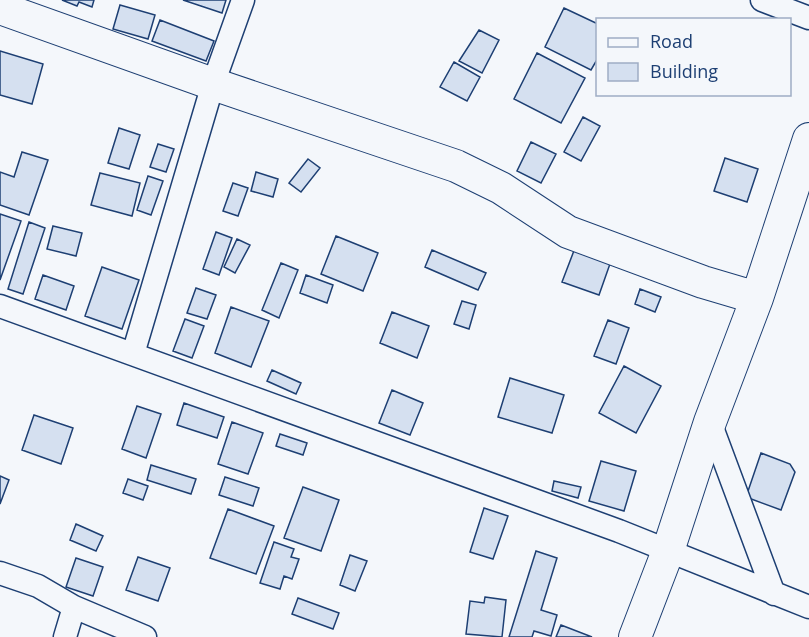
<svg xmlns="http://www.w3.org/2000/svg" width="809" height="637" font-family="'Open Sans',sans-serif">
	<rect width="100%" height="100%" fill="#f4f7fb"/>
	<path fill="#d5e0f0" stroke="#1d3f73" stroke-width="1.5" d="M62 0H94L92 7 79 2 77 6Z
		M183 0H226L222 13Z
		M120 5 155 15 148 39 113 29Z
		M564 8 598 24V58L591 70 545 47Z
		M160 20 214 41 206 61 152 41Z
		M479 30 499 40 482 73 459 61Z
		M0 51 43 64 32 104 0 95Z
		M537 53 585 78 561 123 514 99Z
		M454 62 480 77 467 101 440 87Z
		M583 117 600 126 581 161 564 152Z
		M119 128 140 135 129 169 108 163Z
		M531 142 556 154 541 183 517 171Z
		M158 144 174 149 166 172 150 167Z
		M22 152 48 160 29 215 0 205V172L14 177Z
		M725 158 758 169 747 202 714 191Z
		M308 159 320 168 301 192 289 183Z
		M256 172 278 179 273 197 251 191Z
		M100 173 140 183 132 216 91 205Z
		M148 176 163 181 151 215 137 210Z
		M233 183 248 188 238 216 223 211Z
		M0 214 21 221 0 280Z
		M29 222 45 228 23 294 8 289Z
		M53 226 82 233 76 256 47 249Z
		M216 232 232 238 219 275 203 269Z
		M336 236 378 253 363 291 321 274Z
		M237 239 250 245 235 273 224 267Z
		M575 248 611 261 599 295 562 282Z
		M432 250 486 273 478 290 425 267Z
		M281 263 298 270 279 318 262 310Z
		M102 267 139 280 122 329 85 316Z
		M43 275 74 286 66 310 35 299Z
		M306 275 333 285 327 303 300 293Z
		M196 288 216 295 207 319 187 313Z
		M640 289 661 297 655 312 635 304Z
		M462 301 476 305 469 329 454 324Z
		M231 307 269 321 251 367 215 353Z
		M392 312 429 326 417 358 380 343Z
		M185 319 204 326 192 358 173 351Z
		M608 320 629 328 616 364 594 356Z
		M624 366 661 386 636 433 599 413Z
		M272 370 301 383 296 394 267 381Z
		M510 378 564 395 552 433 498 417Z
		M392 390 423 403 410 435 379 423Z
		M184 403 224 417 217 438 177 425Z
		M137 406 161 414 146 458 122 449Z
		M34 415 73 428 61 464 22 450Z
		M232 422 263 433 248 474 218 464Z
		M280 434 307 443 303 455 276 446Z
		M761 453 790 464 795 472 781 510 746 497Z
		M601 461 636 471 624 511 589 501Z
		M151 465 196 479 191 494 147 480Z
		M0 476 9 480 0 504Z
		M225 477 259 488 253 506 219 495Z
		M128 479 148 486 143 500 123 493Z
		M554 481 581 487 578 498 552 491Z
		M303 487 339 500 321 551 284 538Z
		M484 508 508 516 493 559 470 552Z
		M228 509 274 526 256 574 210 558Z
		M76 524 103 536 96 551 70 540Z
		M274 542 294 549 291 557 299 559 292 579 284 576 280 589 260 583Z
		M536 551 557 558 541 610 557 615 551 636 534 631 532 637H509Z
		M350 555 367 561 355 591 340 585Z
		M138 557 170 568 158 601 126 590Z
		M76 558 103 567 93 596 66 587Z
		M485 597 506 600 502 637 466 634 470 601 484 603Z
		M298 598 339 613 333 629 292 614Z
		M561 625 592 637H556Z"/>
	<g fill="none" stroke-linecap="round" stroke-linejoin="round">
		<g stroke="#1d3f73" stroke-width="25">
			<path id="street" d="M762 0 809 18
				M0 306 619 531 809 607
				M133 354 213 84 243 0
				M710 422 774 594
				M0 573 38 586 74 607 145 637
				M65 637 74 607"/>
		</g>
		<g stroke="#1d3f73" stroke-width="34">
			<path id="secondary" d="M0 8 213 84 456 166 501 188 568 232 703 282 757 298
				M635 637 668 551 710 422 757 298 809 139"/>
		</g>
		<use href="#street" stroke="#f4f7fb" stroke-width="22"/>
		<use href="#secondary" stroke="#f4f7fb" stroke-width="32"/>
	</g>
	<rect x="596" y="18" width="195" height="78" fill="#f4f7fb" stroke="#9eadc5" stroke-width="1.5"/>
	<rect x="608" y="38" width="30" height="9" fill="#f4f7fb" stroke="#9eadc5" stroke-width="1.5"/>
	<text x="650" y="48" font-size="18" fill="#1d3f73">Road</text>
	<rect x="608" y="63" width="30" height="18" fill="#d5e0f0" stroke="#9eadc5" stroke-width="1.5"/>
	<text x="650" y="78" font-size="18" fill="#1d3f73">Building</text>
</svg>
